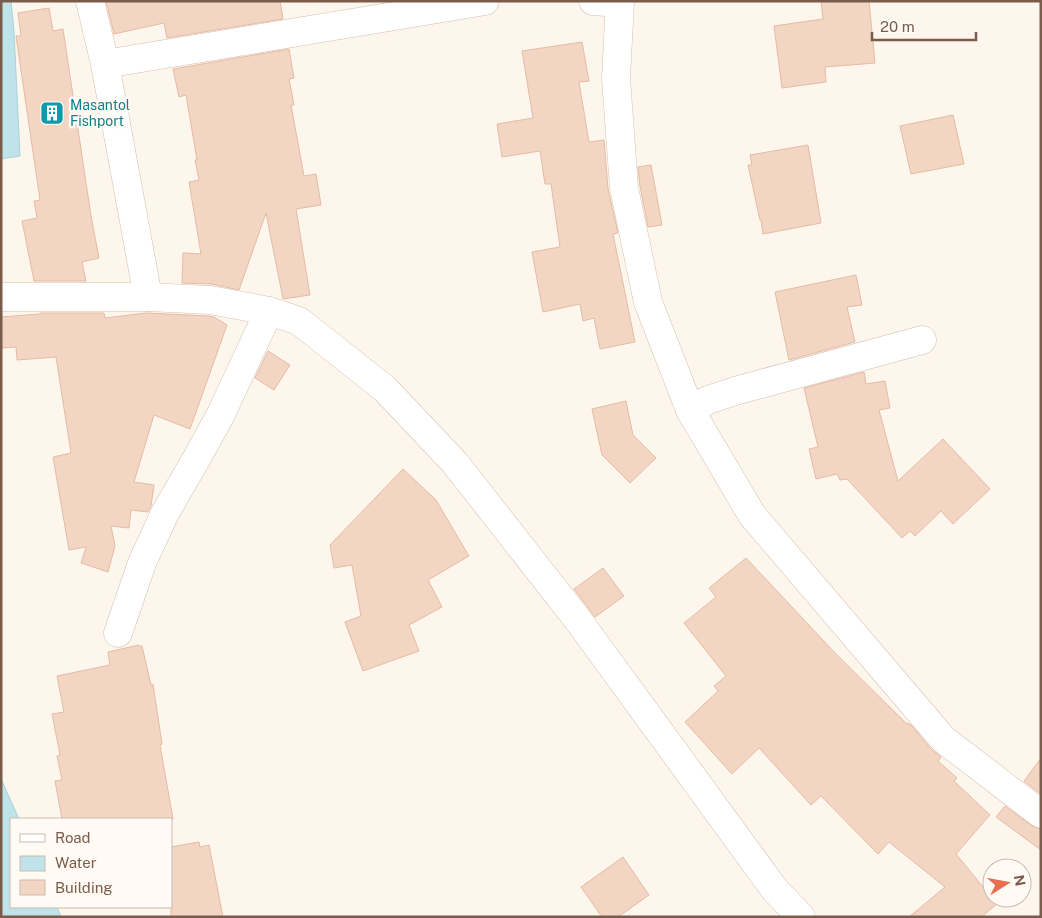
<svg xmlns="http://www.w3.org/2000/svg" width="1042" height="918" font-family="'Public Sans',sans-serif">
	<rect width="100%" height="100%" fill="#fdf6ec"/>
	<path fill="#bfe3e8" stroke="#a5d3da" d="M1 1H11L14 32 20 156 1 159Z
		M1 779 19 819H11V907H57L61 917H1Z"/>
	<path fill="#f3d5c3" stroke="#e6bba3" d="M106 1H280L283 19 167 38 164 23 114 34Z
		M821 1H869L875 63 825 67 826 82 782 88 774 26 823 19Z
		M49 8 53 31 63 29 91 216 99 258 82 262 86 281H34L22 221 37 218 34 201 40 200 16 36H21L18 13Z
		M582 42 589 81 579 82 589 142 604 140 608 189 618 233 613 234 635 342 600 349 594 318 583 321 580 304 543 312 532 252 560 247 551 184H545L540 151 502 157 497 124 533 118 522 51Z
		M289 49 294 78 289 79 294 105H291L304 176 316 174 321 205 296 209 310 295 283 299 266 213 239 290 211 284 182 283 183 253 201 254 189 182 199 180 195 160H197L186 95 179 97 173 69Z
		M953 115 964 164 911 174 900 126Z
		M808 145 821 223 763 234 761 220H760L748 165H752L750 155Z
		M651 165 662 225 648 227 640 186 638 167Z
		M856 275 862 305 847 307 855 342 789 360 775 292Z
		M40 313H104L105 318 146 313 208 316 214 317 227 325 190 429 154 415 134 482 154 485 151 506 148 512 131 510 129 528 111 526 115 546 108 572 81 563 86 547 69 550 53 457 71 453 56 357 17 360 16 347 1 348V317L40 314Z
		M268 351 290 365 274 390 255 378Z
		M864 372 866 384 885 381 890 408 879 410 898 481 943 439 990 489 953 524 941 511 915 536 910 531 902 538 847 479 840 480 837 474 816 479 809 449 818 447 804 388Z
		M626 401 633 435 656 458 630 483 602 455 592 409Z
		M403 469 436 500 469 556 428 580 442 607 409 625 419 651 363 671 345 622 361 616 352 565 334 568 330 545Z
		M746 558 837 655 907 724 908 723 911 725 931 749 941 757 938 761 957 778 954 781 990 815 956 854 997 904 981 917H909L945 887 889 842 878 854 821 796 811 805 759 748 732 774 685 722 718 691 714 686 726 676 684 623 716 597 709 588Z
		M603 568 624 596 595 617 574 589Z
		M139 645V646H142L151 685 153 684 162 744 160 745 173 819H62L55 781 62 780 57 756 60 755 52 714 64 712 57 676 110 665 108 652Z
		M1041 758V794L1024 781Z
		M1005 806 1032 826 1041 829V850L996 817Z
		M199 842 200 847 209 845 223 917H171V847Z
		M623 857 649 895 618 917H602L581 887Z"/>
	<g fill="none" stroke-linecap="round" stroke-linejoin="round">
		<g stroke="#d1beb0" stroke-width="29">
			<path id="street" d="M90 1 105 64
				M593 1 619 3
				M148 297 105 64 485 1
				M690 410 708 400 735 391 922 340
				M118 633 142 563 165 513 198 456 221 414 269 311"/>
		</g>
		<g stroke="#d6c0b0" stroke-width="29">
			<path id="secondary" d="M620 1 616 78 624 188 648 302 690 410 752 515 943 739 1041 814
				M1 297H148L210 300 269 311 299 321 385 389 455 463 578 620 775 890 801 917"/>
		</g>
		<use href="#street" stroke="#fff" stroke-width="28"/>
		<use href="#secondary" stroke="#fff" stroke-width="28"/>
	</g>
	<defs>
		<g id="building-square" transform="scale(1.25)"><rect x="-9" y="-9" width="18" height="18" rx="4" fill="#0f9aa8" stroke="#fffaf3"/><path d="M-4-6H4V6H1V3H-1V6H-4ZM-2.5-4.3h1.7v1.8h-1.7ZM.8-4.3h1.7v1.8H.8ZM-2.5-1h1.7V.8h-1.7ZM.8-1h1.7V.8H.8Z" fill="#fff"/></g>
	</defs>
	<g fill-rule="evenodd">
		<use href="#building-square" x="52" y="113"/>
	</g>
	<g text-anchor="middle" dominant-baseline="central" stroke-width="5" stroke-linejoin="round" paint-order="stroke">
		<g font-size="14" fill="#0d838f" stroke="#fffaf3" text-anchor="start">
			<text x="70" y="105">Masantol<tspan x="70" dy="16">Fishport</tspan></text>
		</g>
	</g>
	<rect width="1042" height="918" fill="none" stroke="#7a5c4d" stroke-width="5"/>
	<rect x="10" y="818" width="162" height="90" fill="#fffaf3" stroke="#cabbb1"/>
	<rect x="20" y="834" width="25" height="8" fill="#ffffff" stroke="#cabbb1"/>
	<text x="55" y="843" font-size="15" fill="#7a5c4d">Road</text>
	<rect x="20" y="856" width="25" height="15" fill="#bfe3e8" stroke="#cabbb1"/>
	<text x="55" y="868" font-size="15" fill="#7a5c4d">Water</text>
	<rect x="20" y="880" width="25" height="15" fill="#f3d5c3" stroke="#cabbb1"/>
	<text x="55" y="893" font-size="15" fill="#7a5c4d">Building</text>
	<g transform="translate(1007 883) rotate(79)"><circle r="24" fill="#fffaf3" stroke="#cabbb1"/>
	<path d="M0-4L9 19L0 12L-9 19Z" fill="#e76f51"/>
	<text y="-8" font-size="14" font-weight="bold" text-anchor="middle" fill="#7a5c4d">N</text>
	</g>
	<path d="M872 32v8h104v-8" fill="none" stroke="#7a5c4d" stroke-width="2.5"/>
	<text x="880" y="32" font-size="15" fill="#7a5c4d" stroke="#fffaf3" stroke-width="4" paint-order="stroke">20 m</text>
</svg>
